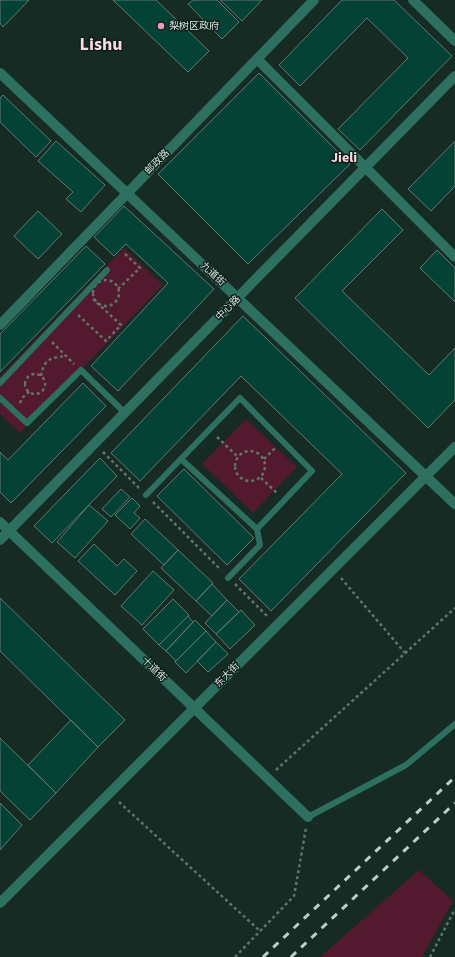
<svg xmlns="http://www.w3.org/2000/svg" width="455" height="957" font-family="'Source Sans 3','Noto Sans SC',sans-serif">
	<rect width="100%" height="100%" fill="#172b25"/>
	<path fill="#53192e" d="M124 248 163 285 20 433 0 414V377Z
		M246 419 297 467 253 513 202 464Z
		M419 870 453 901 422 957H320Z"/>
	<path fill="#054236" stroke="#627871" d="M0 0H29L3 27 0 23Z
		M113 0H156L209 51 188 72Z
		M193 0H217L239 22 222 39 188 4Z
		M220 0H262L242 21Z
		M342 0H394L452 56 360 150 338 129 408 58 367 18 300 86 279 65Z
		M259 73 350 164 248 264 158 174Z
		M3 95 51 141 36 157 0 122V98Z
		M56 141 105 185 81 212 66 199 73 192 38 161Z
		M455 141V186L431 211 408 189Z
		M124 206 214 289 118 391 91 366 168 283 126 244 114 256 94 237Z
		M382 209 403 230 342 291 429 375 455 348V400L428 428 295 298Z
		M38 211 62 234 38 259 14 236Z
		M86 246 105 264 0 372V334Z
		M437 250 455 268V302L420 268Z
		M243 316 406 473 271 611 239 579 342 474 241 376 140 481 111 453Z
		M83 383 106 406 11 503 0 492V452L8 460Z
		M100 458 117 476 52 543 34 526Z
		M184 469 254 538 227 565 157 496Z
		M121 489 130 497 111 517 102 509Z
		M132 498 140 506 134 513 140 518 130 529 115 515Z
		M89 505 108 521 75 558 57 542Z
		M145 519 178 550 164 565 131 534Z
		M94 544 117 566 124 559 137 571 115 595 78 561Z
		M178 550 213 583 196 601 161 568Z
		M153 571 174 590 142 625 121 606Z
		M212 584 227 600 212 616 196 601Z
		M0 598 125 720 98 747 0 651Z
		M173 599 189 615 159 645 143 629Z
		M227 600 239 612 216 634 205 623Z
		M241 610 255 625 230 649 216 634Z
		M188 616 193 622 166 651 159 645Z
		M195 620 206 631 176 661 166 651Z
		M206 631 216 642 186 673 175 662Z
		M216 642 228 654 208 672 197 661Z
		M71 720 98 747 56 793 28 765Z
		M0 738 56 793 30 820 0 791Z
		M0 803 22 825 0 850Z"/>
	<g fill="none" stroke-linecap="round" stroke-linejoin="round">
		<path stroke="#62736e" stroke-width="2.5" stroke-dasharray="3 3" stroke-linecap="butt" d="M93 293a13 13 0 1 1 26 0a13 13 0 1 1-26 0Z
			M118 289 140 268 124 253
			M78 315 106 341 121 325 93 299
			M52 342 74 364
			M25 384a10 10 0 1 1 20 0a10 10 0 1 1-20 0Z
			M41 376C44 359 50 358 66 356
			M20 403 22 398 30 391
			M217 437 238 457
			M235 466a15 15 0 1 1 30 0a15 15 0 1 1-30 0Z
			M103 452 139 488
			M264 459 275 448
			M261 478 278 494
			M153 502 221 570
			M341 578 405 653
			M235 584 268 617
			M276 770 455 608
			M119 802 260 931
			M235 957 294 896 306 828
			M430 957 455 909"/>
		<path stroke="#2d7060" stroke-width="6" d="M0 383 107 270
			M0 398 27 423 81 370 125 413
			M146 495 240 398 312 471 257 529 181 459
			M228 578 260 545 257 529
			M308 817 406 765 455 724"/>
		<path stroke="#2d7060" stroke-width="10" d="M257 59 455 257
			M0 325 314 0
			M0 540 455 76"/>
		<path stroke="#2d7060" stroke-width="10" d="M413 0 455 41
			M0 73 455 504
			M0 522 308 817
			M0 903 455 447"/>
		<path stroke="#bfccc7" stroke-width="3" stroke-dasharray="7 7" stroke-linecap="butt" d="M263 957 455 777
			M291 957 455 803"/>
	</g>
	<circle fill="#f19ab3" stroke="#0d211c" stroke-width="1.5" cx="161" cy="26" r="4"/>
	<g text-anchor="middle" dominant-baseline="central" stroke-width="3" stroke-linejoin="round" paint-order="stroke">
		<g font-size="10" fill="#d7e3df" stroke="#0d211c" text-anchor="start">
			<text x="169" y="26">梨树区政府</text>
		</g>
		<g font-size="10" fill="#d7e3df" stroke="#0d211c">
			<text transform="translate(157 162) rotate(-46)">邮政路</text>
			<text transform="translate(213 274) rotate(43)">九道街</text>
			<text transform="translate(228 308) rotate(-45)">中心路</text>
			<text transform="translate(154 669) rotate(44)">十道街</text>
			<text transform="translate(227 675) rotate(-45)">东大街</text>
		</g>
		<g font-size="14" font-weight="bold" fill="#fbd9e2" stroke="#0d211c">
			<text x="344" y="158">Jieli</text>
		</g>
		<g font-size="18" font-weight="bold" fill="#fbd9e2" stroke="#0d211c">
			<text x="101" y="44">Lishu</text>
		</g>
	</g>
</svg>
